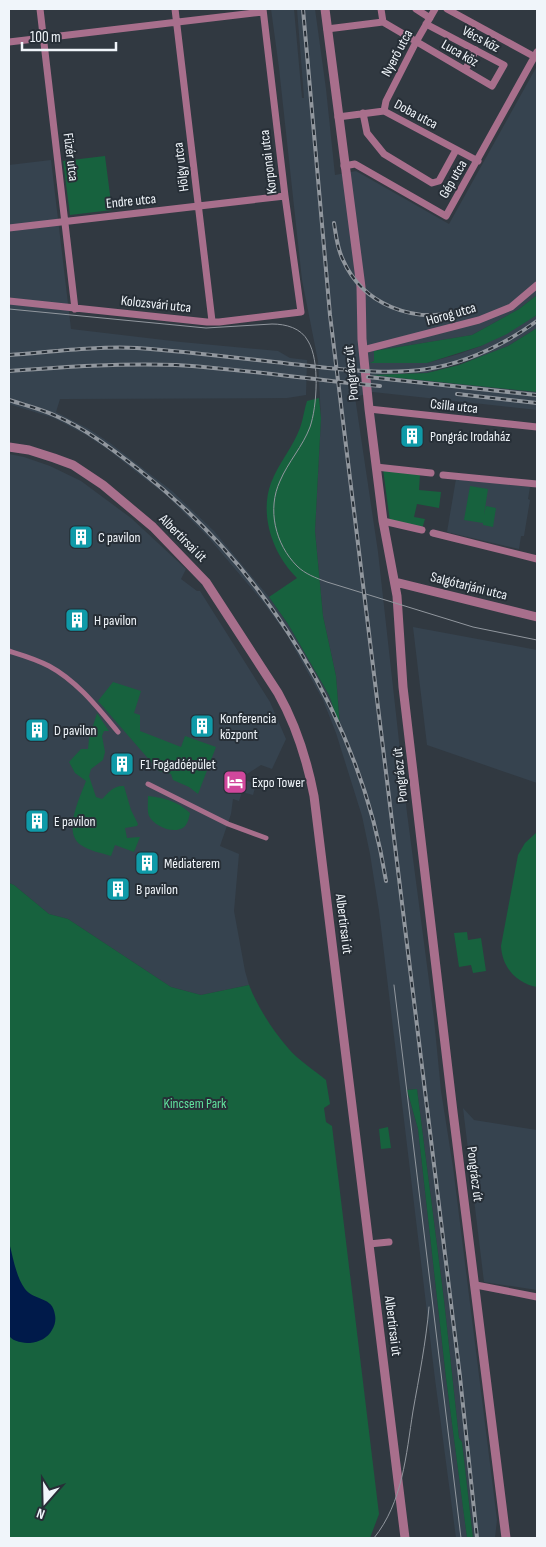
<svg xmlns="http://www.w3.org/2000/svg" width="546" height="1547" font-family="'Sofia Sans Condensed',sans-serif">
	<rect width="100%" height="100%" fill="#313941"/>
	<path fill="#36434f" d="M271 9H294L302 98H304L297 9H315L326 89 335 175 356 171 449 224 537 66V295L519 309 472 335 374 351V361L371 363H427L459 354 481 346 537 315V328L508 346 484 356 427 373 376 375 537 392V410L373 392 355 397 378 552 407 813 434 1019 441 1091 453 1167 497 1520 495 1538H473L462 1442 459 1438 444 1300 417 1089 407 1090 418 1129 446 1378 467 1537V1538H456L435 1379 379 911 370 854 362 816 336 733 323 700 287 635 263 602 208 537 167 496 107 449 86 435 54 418 9 404V165L51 160 71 329 181 342 278 351 290 358 307 360 306 395 287 398 60 399 56 412 89 429 110 443 172 491 214 531 269 597 288 624 329 695 340 724 336 676 323 616 315 531 321 418 318 361 302 280 279 68Z
		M9 454 24 457 50 466 81 481 131 518 186 569 181 579 197 591H200L270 702 286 739 272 769 261 765 247 774 245 780 256 784 253 795 242 792 239 801 233 799 231 814 220 846 239 854 234 911 245 971 249 985 201 995 171 987 68 919 49 914 14 885 9 883Z
		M456 479 530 487 528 499 530 500 524 536H521L519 549 447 532Z
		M413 627 537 650V783L427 745Z
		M463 1108 474 1120 537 1130V1290L484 1282Z"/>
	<path fill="#17623e" d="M105 156 112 210 70 215 63 161Z
		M537 295V315L507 334 481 346 427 363H370L374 361V351L472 335 519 309Z
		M537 328V392L371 375 427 373 459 365 508 346Z
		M319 398 321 418 315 531 323 616 336 676 340 727 329 695 288 624 269 597 297 578C273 555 259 515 271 483 278 464 293 447 300 428 303 420 304 410 307 401Z
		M383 469 420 474 419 490 441 492 439 508 417 504 414 517 425 519 422 529 390 522Z
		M470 486 488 489 484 515 486 506 496 508 493 527 483 525V523L464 520Z
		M113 682 141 691 134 713 140 715V731L181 747 185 736 216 747 198 794 189 787 173 780 171 774 159 771 98 701Z
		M97 713 109 731H104L102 736 105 752 103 760 91 769 89 776 96 797 102 799C109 792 114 785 124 786L131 810 138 824 137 826 125 828 127 838 140 837 134 852 115 845 111 856C102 853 89 851 81 845 62 833 80 797 86 781L75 773 69 762 81 749H88L89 739Z
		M148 796C164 798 178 801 190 813 189 817 188 824 184 827 174 835 154 826 149 816 147 811 148 803 148 796Z
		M537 832V987C516 983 502 967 501 946L518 855 525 843Z
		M9 883 14 885 49 914 68 919 171 987 201 995 249 985C257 1006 273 1031 288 1048 298 1060 314 1070 326 1080L330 1104 324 1108 326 1122 332 1126 379 1514 370 1538H9Z
		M467 932 468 940 481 938 486 971 473 973 471 965 459 967 454 933Z
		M417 1089 444 1300 459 1438 462 1442 473 1538H467L446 1378 418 1129 407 1090Z
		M388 1127 391 1148 381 1149 379 1129Z"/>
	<path fill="#001a4a" d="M9 1242C13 1257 16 1277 25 1289 34 1301 53 1296 55 1315 56 1320 55 1325 52 1330 48 1338 39 1342 30 1343 23 1343 14 1342 9 1336Z"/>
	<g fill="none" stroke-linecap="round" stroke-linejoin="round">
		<path stroke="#a86f8c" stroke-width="5" d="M9 651C22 655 36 659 49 666 77 681 98 708 118 732
			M148 784 228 824 266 838"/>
		<path stroke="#a86f8c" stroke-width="7" d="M40 9 75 309
			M175 9 212 321
			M381 9 383 22
			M416 9 430 18
			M447 9 535 57
			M327 29 383 22 492 86 504 65 426 24
			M9 42 263 12
			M465 70 476 50
			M384 111 386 101 416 42 435 9
			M363 113 367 133 384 154 432 183 439 181 456 150
			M338 117 384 111 478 161
			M344 166 355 164 446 216 537 52
			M9 228 285 196
			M9 301 207 322H219L301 312 285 196 263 9
			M363 350 479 320 511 307 537 285
			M369 409 537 427
			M376 467 431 473
			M443 475 537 484
			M383 521 422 530
			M433 533 537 559
			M369 1244 389 1242
			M476 1285 537 1297"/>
		<path stroke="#a86f8c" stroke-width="9" d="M325 9 361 287 362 339 369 409 383 521 397 596 403 687 453 1112 506 1538
			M9 447 29 450 54 458 73 465 103 485 153 527 206 582 278 693C296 725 307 760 314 796L405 1538
			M395 582 537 617"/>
		<path stroke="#91979e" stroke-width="1" d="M9 309 206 328 272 324C286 324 301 328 308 341 320 360 317 407 310 427 303 446 288 462 280 481 267 509 275 544 297 566 305 574 316 578 327 582L473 627 537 640
			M394 985 461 1538
			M374 1538C403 1502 406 1455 413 1411 419 1377 426 1342 429 1307"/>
		<g stroke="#91979e" stroke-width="4">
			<path id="rail" d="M303 9 330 315 460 1377 477 1538
				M334 223C336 235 337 248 343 260 363 305 413 323 459 312
				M9 355C51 352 95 346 137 348 195 352 253 360 310 366 349 370 389 375 427 369 467 363 505 344 537 321
				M9 371C64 367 120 363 176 365 244 369 312 380 380 386
				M368 377 537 395
				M457 394 537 403
				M9 400C24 405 41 409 56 416 86 429 112 449 138 469 265 567 361 721 386 881"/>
		</g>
		<use href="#rail" stroke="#272f37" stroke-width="2" stroke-dasharray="5.5" stroke-linecap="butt"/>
	</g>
	<defs>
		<g id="building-square" transform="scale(1.25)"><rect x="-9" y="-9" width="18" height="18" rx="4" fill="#0f9aa8" stroke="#272f37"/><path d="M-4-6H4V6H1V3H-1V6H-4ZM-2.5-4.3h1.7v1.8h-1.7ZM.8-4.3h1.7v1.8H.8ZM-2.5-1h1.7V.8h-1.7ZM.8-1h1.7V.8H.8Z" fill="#fff"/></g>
		<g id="hotel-square" transform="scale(1.25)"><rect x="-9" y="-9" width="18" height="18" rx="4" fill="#d1479c" stroke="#272f37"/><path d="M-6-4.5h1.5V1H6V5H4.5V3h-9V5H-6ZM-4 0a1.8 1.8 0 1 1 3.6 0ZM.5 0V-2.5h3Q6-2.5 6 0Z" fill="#fff"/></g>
	</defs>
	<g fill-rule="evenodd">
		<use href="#building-square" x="412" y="436"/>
		<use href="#building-square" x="81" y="537"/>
		<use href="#building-square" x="77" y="620"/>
		<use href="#building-square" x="202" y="726"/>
		<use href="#building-square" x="37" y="730"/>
		<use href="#building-square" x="122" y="764"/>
		<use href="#hotel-square" x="235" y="782"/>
		<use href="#building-square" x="37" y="821"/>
		<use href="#building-square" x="147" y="863"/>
		<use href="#building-square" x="118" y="889"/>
	</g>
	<g text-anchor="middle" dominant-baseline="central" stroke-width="4" stroke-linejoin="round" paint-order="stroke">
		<g font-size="14" fill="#f0f5fa" stroke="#272f37">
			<text transform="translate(481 39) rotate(28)">Vécs köz</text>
			<text transform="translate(397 53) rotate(-62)">Nyerő utca</text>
			<text transform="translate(460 53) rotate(30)">Luca köz</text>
			<text transform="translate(416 114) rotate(28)">Doba utca</text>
			<text transform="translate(71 157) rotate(83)">Füzér utca</text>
			<text transform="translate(268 162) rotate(-97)">Korponai utca</text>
			<text transform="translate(181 167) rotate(-97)">Hölgy utca</text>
			<text transform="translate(453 179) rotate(-60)">Gép utca</text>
			<text transform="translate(131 201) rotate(-6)">Endre utca</text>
			<text transform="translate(156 304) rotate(6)">Kolozsvári utca</text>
			<text transform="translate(451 314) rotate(-16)">Horog utca</text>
			<text transform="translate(351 373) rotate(-96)">Pongrácz út</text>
			<text transform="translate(454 406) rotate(6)">Csilla utca</text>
			<text transform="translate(183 538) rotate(45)">Albertirsai út</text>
			<text transform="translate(469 586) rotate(14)">Salgótarjáni utca</text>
			<text transform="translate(400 775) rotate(-96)">Pongrácz út</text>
			<text transform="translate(344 924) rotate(83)">Albertirsai út</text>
			<text transform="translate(475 1174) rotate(83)">Pongrácz út</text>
			<text transform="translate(393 1326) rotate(83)">Albertirsai út</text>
		</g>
		<g font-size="14" fill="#f0f5fa" stroke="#272f37" text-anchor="start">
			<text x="430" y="436">Pongrác Irodaház</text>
			<text x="98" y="537">C pavilon</text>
			<text x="94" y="620">H pavilon</text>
			<text x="220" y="718">Konferencia<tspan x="220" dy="16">központ</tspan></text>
			<text x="54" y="730">D pavilon</text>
			<text x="140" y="764">F1 Fogadóépület</text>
			<text x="252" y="782">Expo Tower</text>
			<text x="54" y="821">E pavilon</text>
			<text x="164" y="863">Médiaterem</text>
			<text x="136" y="889">B pavilon</text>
		</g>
		<g font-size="14" fill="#60e19d" stroke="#272f37">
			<text x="195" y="1103">Kincsem Park</text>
		</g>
	</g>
	<rect width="546" height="1547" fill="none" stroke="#f0f5fa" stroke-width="20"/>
	<g transform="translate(45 1502) rotate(200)" stroke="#272f37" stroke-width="4" paint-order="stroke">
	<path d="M0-4L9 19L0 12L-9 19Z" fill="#f0f5fa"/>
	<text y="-8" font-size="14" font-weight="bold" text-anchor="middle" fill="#f0f5fa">N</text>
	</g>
	<path d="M22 42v8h94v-8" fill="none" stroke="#f0f5fa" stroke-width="2.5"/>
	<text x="30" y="42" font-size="15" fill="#f0f5fa" stroke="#272f37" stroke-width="4" paint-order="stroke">100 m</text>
</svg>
